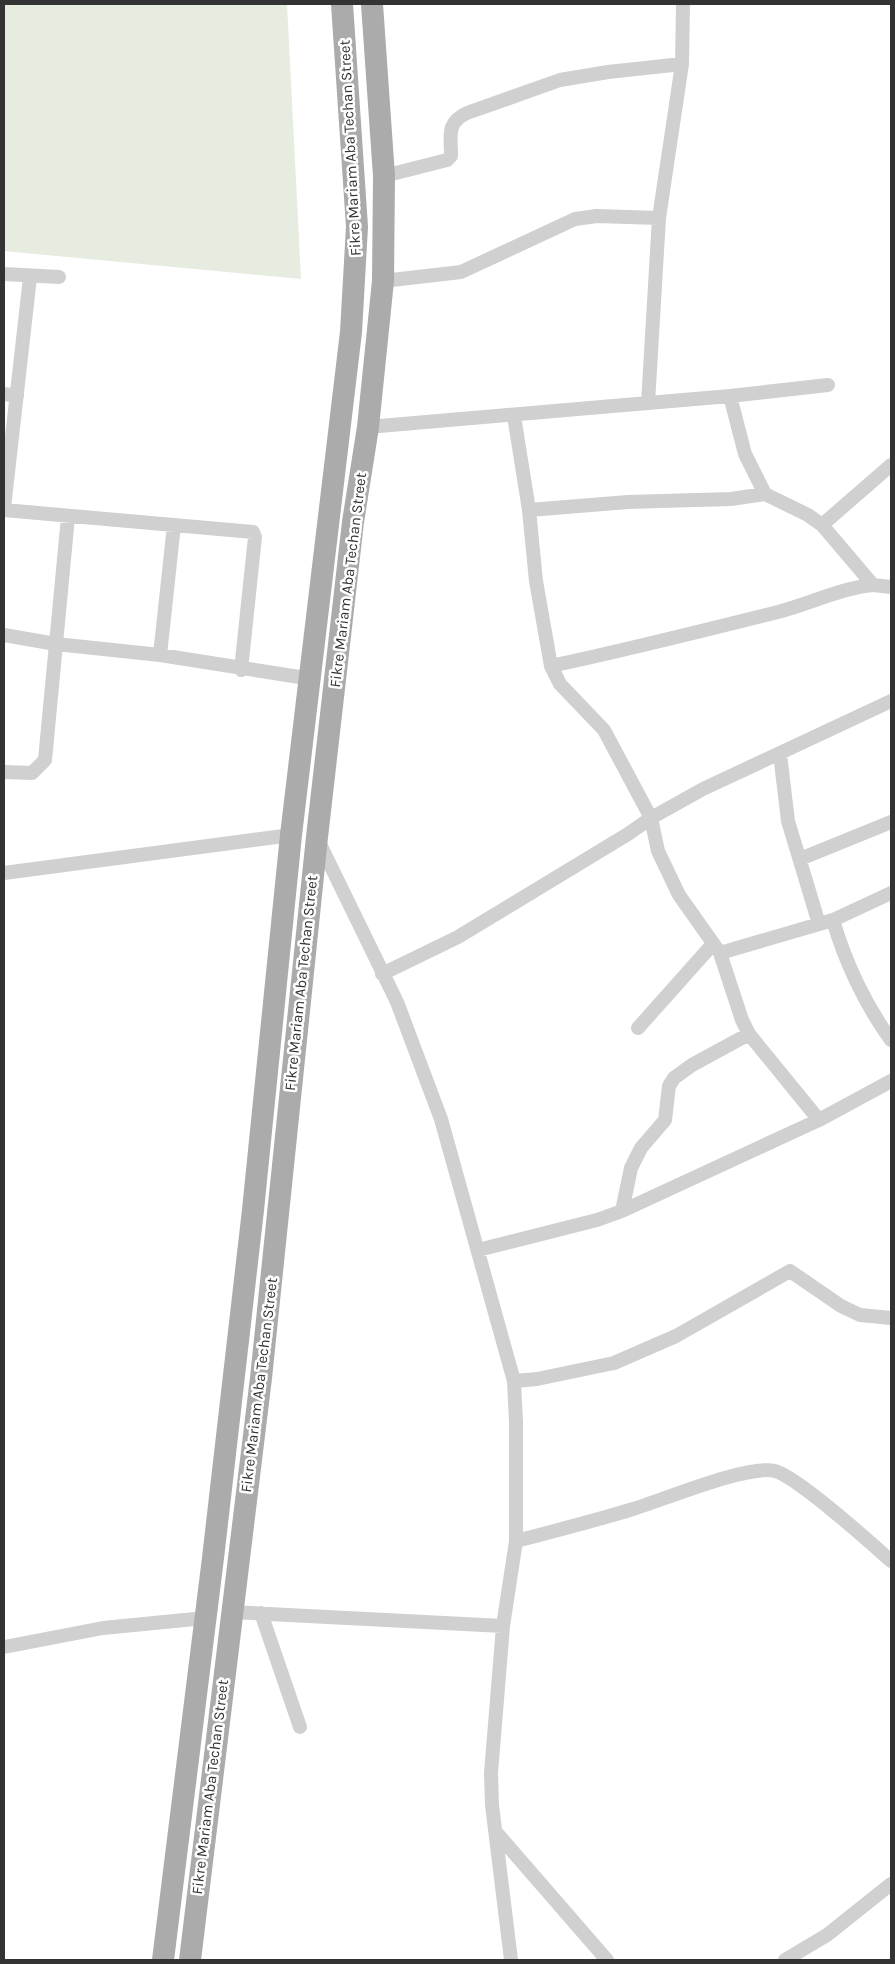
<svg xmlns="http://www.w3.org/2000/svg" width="895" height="1964" font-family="Karla,sans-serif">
	<rect width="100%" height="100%" fill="#fff"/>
	<path fill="#e6ecdf" d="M4 4H287L301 279 4 251Z"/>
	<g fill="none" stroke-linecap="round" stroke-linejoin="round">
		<path stroke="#d0d0d0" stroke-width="14" d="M384 176 447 160 451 156C451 135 446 123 467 113L560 80 608 72 682 64
			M4 274 59 277
			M383 281 461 272 575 219 597 216 659 218
			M4 394 17 396
			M730 396 745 454 765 494 808 515 822 525 873 585 891 587
			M648 403 730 396 828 385
			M514 416 529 510 536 581 551 666 560 684 604 730 651 818 658 851 679 895 720 953 833 920C845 962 866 1006 891 1040
			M368 427 648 403 659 218 682 64 683 4
			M4 508 30 277
			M4 510 253 532 255 537 241 670
			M529 510 628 502 731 499 765 494
			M822 525 891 465
			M4 635 56 644 160 655 312 679
			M160 655 174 525
			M551 666C627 650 702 631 778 612 809 604 841 588 873 585
			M780 754 788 821 819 924
			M4 772 32 773 45 760 68 517
			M318 840 397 1002 441 1119 514 1381 516 1422V1541L503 1626 491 1773 492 1805 511 1960
			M800 859 891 822
			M4 873 291 835
			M833 920 891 893
			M720 953 742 1020 749 1034 819 1120
			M382 974 458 937 628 834 651 818 703 789 891 701
			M638 1028 712 945
			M622 1211 631 1168 641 1148 665 1120 669 1086 674 1078 692 1065 749 1034
			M478 1250 597 1220 622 1211 819 1120 891 1081
			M514 1381 537 1379 614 1363 676 1336 790 1271 841 1306 860 1315 891 1318
			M516 1541C555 1531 594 1521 633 1509 663 1500 748 1464 775 1471 797 1477 871 1543 891 1561
			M232 1612 503 1626
			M261 1613 300 1727
			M4 1647 103 1628 205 1618
			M495 1831 607 1960
			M785 1960 827 1935 891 1884"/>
		<path stroke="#ababab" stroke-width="22" d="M163 1960 213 1558 253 1210 291 835 351 332 357 227 342 4
			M190 1960 261 1378 317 837 353 522 368 427 383 281 384 176 372 4"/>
	</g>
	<g text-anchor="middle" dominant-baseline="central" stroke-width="5" stroke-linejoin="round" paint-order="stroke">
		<g font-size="15" fill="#333" stroke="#fff">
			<text transform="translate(350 148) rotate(-93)">Fikre Mariam Aba Techan Street</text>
			<text transform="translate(348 580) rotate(-83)">Fikre Mariam Aba Techan Street</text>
			<text transform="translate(301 983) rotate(-84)">Fikre Mariam Aba Techan Street</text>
			<text transform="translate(259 1385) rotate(-83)">Fikre Mariam Aba Techan Street</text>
			<text transform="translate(210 1787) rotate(-83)">Fikre Mariam Aba Techan Street</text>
		</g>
	</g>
	<rect width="895" height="1964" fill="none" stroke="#333333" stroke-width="10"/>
</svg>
